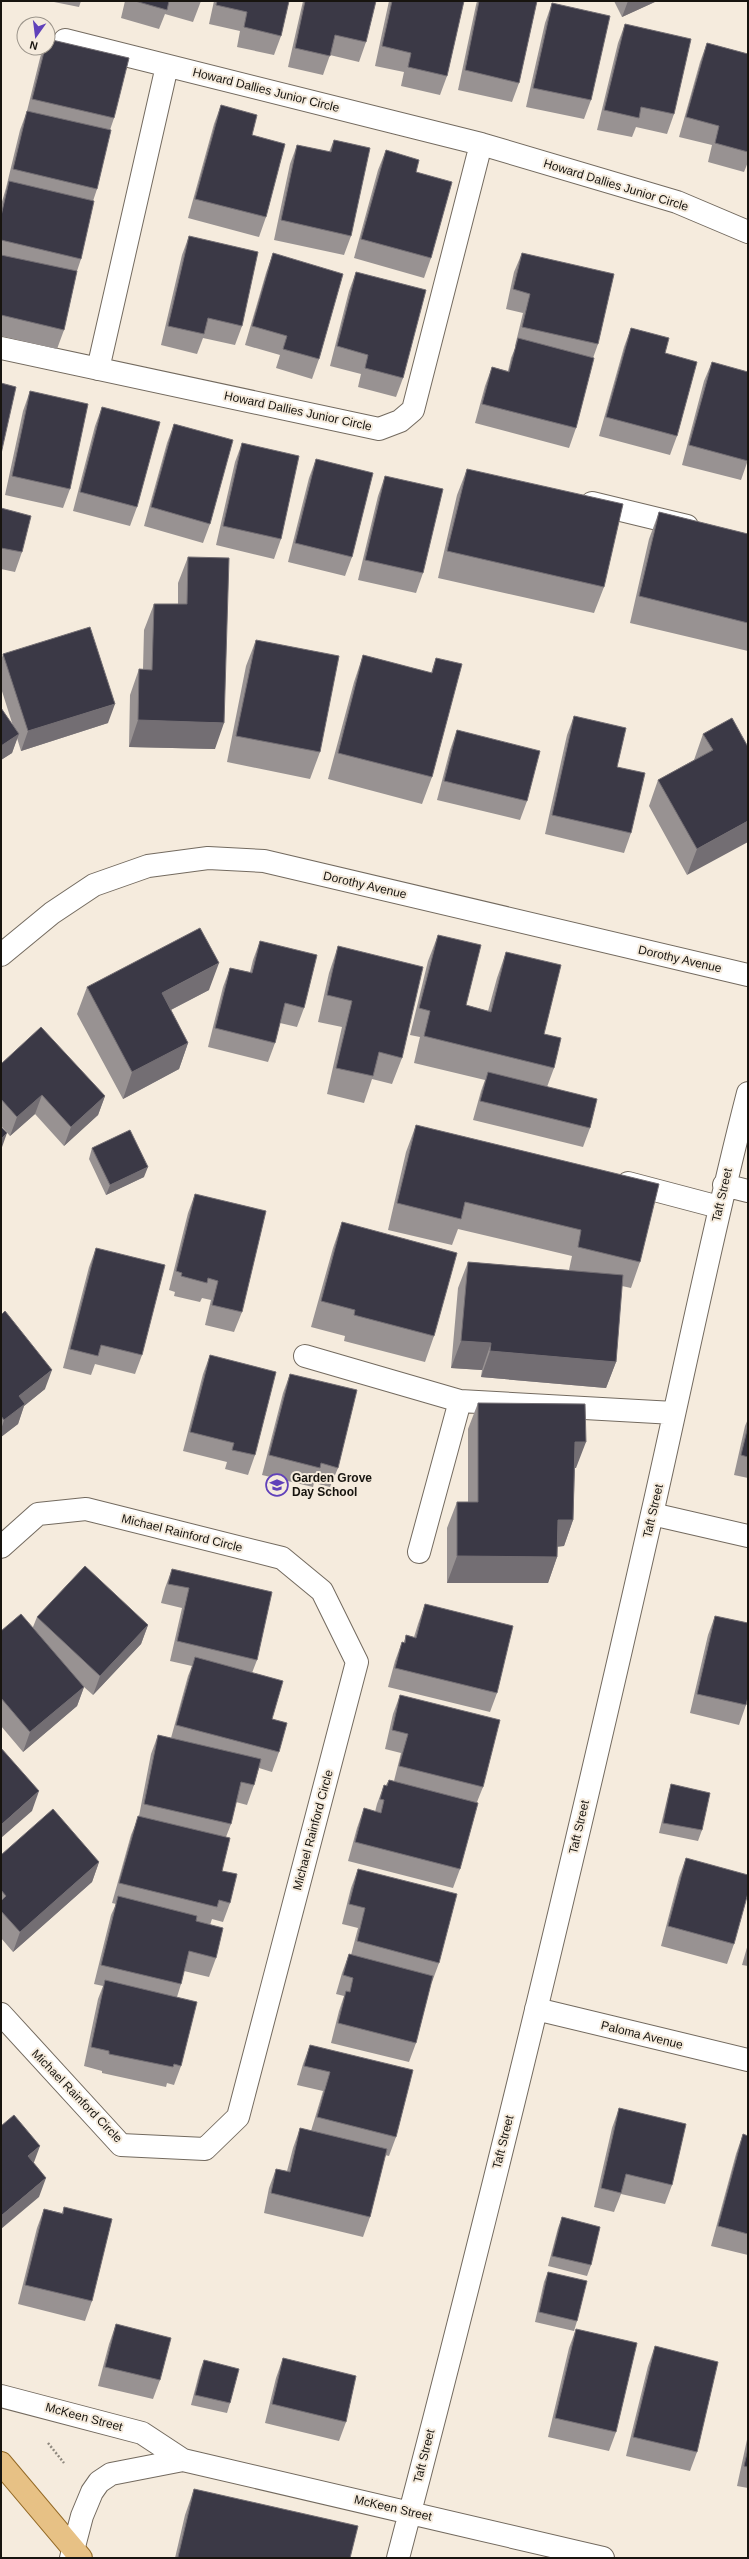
<svg xmlns="http://www.w3.org/2000/svg" width="749" height="2559" font-family="Arial,sans-serif">
	<rect width="100%" height="100%" fill="#f5ebdd"/>
	<g fill="none" stroke-linecap="round" stroke-linejoin="round">
		<g stroke="#736a5f" stroke-width="24">
			<path id="minor" d="M65 40 481 144 677 202 748 232
				M1 348 379 429 400 421 413 410 481 144
				M98 369 167 66
				M592 503 687 526
				M1 955 52 913 94 885 148 866 208 858 264 861 748 975
				M628 1183 719 1207
				M724 1185 748 1191
				M305 1356 460 1401 674 1413
				M652 1514 748 1536
				M1 1547 38 1514 86 1509 282 1558 322 1591 357 1662 238 2117 205 2149 121 2145 1 2014
				M419 1552 460 1401
				M536 2009 748 2060
				M1 2396 142 2433 183 2460 603 2558
				M71 2558 82 2516 92 2492 99 2482 111 2474 183 2460
				M398 2558C489 2212 573 1863 652 1514 684 1373 712 1232 748 1093"/>
		</g>
		<g stroke="#946a26" stroke-width="24">
			<path id="major" d="M1 2463 81 2558"/>
		</g>
		<path stroke="#8e887e" stroke-width="2.5" stroke-dasharray="2 2" stroke-linecap="butt" d="M48 2443 64 2463"/>
		<use href="#minor" stroke="#fff" stroke-width="22"/>
		<use href="#major" stroke="#e7c185" stroke-width="22"/>
	</g>
	<path fill="#989292" d="M49 1H81L79 7Z
		M125 1H201L193 22 165 14 159 29 121 18Z
		M214 1H289L281 36 274 55 237 47 240 31 209 24Z
		M303 1H376L366 42 359 62 330 55 323 75 288 67Z
		M389 1H464L447 76 440 95 401 86 404 72 375 66Z
		M477 1H537L519 83 512 102 458 90 476 5Z
		M614 1H657L622 17Z
		M552 3 591 100 584 119 526 107 545 23Z
		M625 24 674 114 667 134 636 127 632 137 597 130 618 43Z
		M707 43 748 54V162L744 172 708 162 712 145 679 137 700 62Z
		M43 48H48L114 118 110 130 97 189 93 201 81 259 77 271 64 330 57 349 1 336V205L6 188 20 130 27 111 40 58Z
		M221 105 252 135 266 217 259 237 188 218 214 124Z
		M334 140 351 236 344 255 274 240 290 164 297 145 329 152Z
		M386 150 416 172 431 258 424 278 354 258 378 170Z
		M189 236 242 326 235 345 203 338 197 354 161 345 182 255Z
		M273 253 319 359 312 379 276 368 280 355 245 345 266 273Z
		M522 253 598 344 593 358 576 428 569 448 475 423 485 386 492 367 508 371 511 358 516 346H515L523 313 506 309 514 272Z
		M356 272 403 378 396 397 358 387 361 374 330 366 349 291Z
		M631 328 665 353 677 436 670 455 599 436 624 347Z
		M712 362 748 460 741 480 682 465 704 381Z
		M30 391 70 489 63 508 5 495 23 411Z
		M102 407 137 507 130 526 73 511 95 426Z
		M174 424 210 524 203 543 144 526 167 443Z
		M242 443 281 539 274 559 216 545 235 462Z
		M316 459 352 557 345 576 288 562 309 478Z
		M467 469 604 587 594 613 438 578 457 495Z
		M385 476 423 573 416 593 358 580 378 496Z
		M1 508 22 552 15 572 1 569Z
		M659 512 748 534V651L630 623 649 539Z
		M188 557 215 749 129 747 130 695 139 669H143L144 630 154 604H178V583Z
		M256 640 320 752 310 779 227 762 246 666Z
		M3 654 108 723 21 751 17 738 12 753 1 760V708L13 726 1 688V661Z
		M363 655 431 673 436 658 432 777 422 804 328 779 354 682Z
		M574 716 617 767 631 833 624 853 545 834 567 735Z
		M457 730 527 801 520 820 437 800 450 750Z
		M703 734 748 747 687 875 649 806 658 780 694 760Z
		M438 935 466 1005 488 1011 497 978 506 952 544 1034 554 1068 547 1087 590 1128 583 1147 473 1120 481 1091 485 1080 414 1063 420 1037 410 1035 428 961Z
		M260 941 304 1008 297 1027 280 1023 275 1043 268 1062 208 1047 223 987 230 968 250 972 253 960Z
		M338 946 402 1058 392 1084 372 1079 364 1103 327 1094 342 1027 318 1022 329 973Z
		M87 987 209 990 171 1010 188 1043 179 1069 123 1099 77 1014Z
		M1 1064 105 1096 98 1115 64 1146 35 1114 10 1136 1 1126Z
		M416 1125 640 1262 631 1288 622 1286 616 1362 606 1388 481 1377 482 1370 451 1368 458 1288 468 1262 569 1270 572 1256 458 1229 452 1245 388 1230 406 1152Z
		M92 1148 144 1177 106 1195 89 1159Z
		M195 1194 242 1312 234 1332 205 1325 211 1300 202 1298 200 1302 174 1296 175 1292 169 1290 188 1213Z
		M342 1222 434 1336 425 1362 344 1341 345 1336 311 1327 333 1248Z
		M96 1248 142 1355 135 1374 95 1364 91 1375 63 1368 89 1267Z
		M1 1315 45 1389 24 1406 18 1424 1 1437Z
		M210 1355 255 1455 248 1475 225 1469 227 1462 183 1451 203 1374Z
		M290 1374 338 1468 330 1487 314 1483 313 1487 262 1475 283 1393Z
		M478 1403 576 1468H575L573 1520 564 1546 557 1547V1557L548 1583H447V1528L457 1502H468V1429Z
		M748 1419V1478L734 1475 745 1426Z
		M172 1569 257 1660 252 1673 272 1719 279 1752 272 1772 259 1768 254 1785 247 1805 236 1802 231 1824 226 1837 222 1871 230 1903 223 1922 212 1919 210 1925 216 1958 209 1977 184 1971 181 1984 177 1997 181 2066 174 2085 167 2083 166 2087 102 2073V2071L84 2066 98 1999 103 1986 94 1984 111 1915 116 1904 112 1903 131 1835 139 1816 151 1754 158 1735 171 1738 188 1676 192 1666 170 1661 182 1608 161 1603 165 1588Z
		M425 1604 497 1693 490 1712 388 1687 395 1661 402 1642H404L406 1635 414 1637 418 1624Z
		M715 1616 746 1705 739 1725 690 1713 708 1635Z
		M37 1617 148 1625 141 1644 93 1695 84 1687 77 1706 23 1752 1 1726V1631L33 1627Z
		M400 1695 483 1787 477 1802 460 1869 453 1888 348 1861 357 1828 364 1808 375 1812 377 1804 384 1785H386L389 1780 394 1781 401 1753 385 1749 393 1714Z
		M671 1784 702 1830 698 1841 659 1833 668 1795Z
		M1 1855 99 1862 92 1882 13 1952 1 1938Z
		M686 1858 734 1944 727 1964 661 1946 679 1877Z
		M358 1869 439 1963 432 1982H431L416 2043 409 2062 331 2043 339 2011 344 1996 336 1994 342 1973 349 1954 351 1955 358 1928 342 1924 351 1888Z
		M748 1944V1966L742 1965Z
		M310 2045 396 2137 389 2156 385 2155 370 2217 363 2237 264 2213 269 2188 276 2169 287 2171 293 2148 300 2128 311 2131 323 2091 297 2085 303 2064Z
		M619 2108 672 2185 665 2204 621 2194 614 2212 594 2207 612 2128Z
		M743 2134 748 2136V2255L711 2246 736 2154Z
		M64 2207 92 2301 85 2321 18 2304 37 2228 44 2209 62 2213Z
		M562 2217 591 2265 587 2276 548 2266 558 2228Z
		M548 2272 577 2321 574 2331 535 2322 544 2282Z
		M116 2324 160 2380 153 2399 98 2386 109 2344Z
		M576 2329 616 2432 609 2451 548 2437 569 2348Z
		M655 2346 697 2452 690 2471 626 2456 648 2366Z
		M283 2358 346 2422 339 2441 265 2423 276 2378Z
		M204 2360 230 2403 227 2413 191 2405 200 2370Z
		M748 2435V2488L737 2486Z
		M194 2489 350 2558H175L185 2515Z"/>
	<path fill="#736e73" d="M628 1H657L622 17Z
		M115 704 108 723 21 751 28 731Z
		M138 720 224 723 215 749 129 747Z
		M19 734 12 753 1 760V746Z
		M748 821V842L687 875 697 849Z
		M219 963 209 990 153 1019 162 993Z
		M188 1043 179 1069 123 1099 132 1072Z
		M42 1095 35 1114 10 1136 17 1117Z
		M105 1096 98 1115 64 1146 71 1127Z
		M7 1133 1 1150V1139Z
		M148 1167 144 1177 106 1195 110 1185Z
		M461 1341 491 1343 482 1370 451 1368Z
		M490 1351 616 1362 606 1388 481 1377Z
		M52 1370 45 1389 24 1406 18 1424 1 1437V1430L4 1420 19 1396Z
		M575 1442H586L576 1468H566Z
		M558 1520H573L564 1546 548 1547Z
		M457 1556 557 1557 548 1583H447Z
		M148 1625 141 1644 93 1695 100 1676Z
		M84 1687 77 1706 23 1752 30 1732Z
		M39 1791 32 1811 1 1838V1825Z
		M99 1862 92 1882 13 1952 20 1932Z
		M40 2146 33 2165 28 2156Z
		M46 2178 39 2197 1 2229V2216Z"/>
	<path fill="#3b3946" stroke="#736e73" d="M135 1H169L167 10Z
		M217 1H289L281 36 244 27 247 12 216 5Z
		M305 1H376L366 42 335 35 330 56 295 48Z
		M392 1H464L447 76 408 67 411 53 382 46Z
		M479 1H537L519 83 465 70Z
		M552 3 610 16 591 100 533 88Z
		M625 24 691 39 674 114 641 107 639 118 604 110Z
		M48 39 129 58 114 118 32 99 45 48H48Z
		M707 43 748 54V152L715 143 719 126 686 117Z
		M221 105 257 115 252 135 285 144 266 217 195 199Z
		M27 111 111 130 97 189 13 169Z
		M334 140 370 148 351 236 281 220 297 145 331 152Z
		M386 150 419 160 416 172 452 182 431 258 361 239Z
		M9 181 94 201 81 259 1 240V216Z
		M189 236 258 252 242 326 208 318 204 334 168 326Z
		M273 253 343 274 319 359 283 349 287 336 252 326Z
		M522 253 614 274 598 344 522 327 530 294 513 289Z
		M1 255 77 271 64 330 1 315Z
		M356 272 426 290 403 378 365 368 368 355 337 346Z
		M631 328 669 338 665 353 697 362 677 436 606 417Z
		M518 338 594 358 576 428 482 404 492 367 509 372Z
		M712 362 748 372V461L689 445Z
		M1 383 16 387 1 454Z
		M30 391 88 404 70 489 12 476Z
		M102 407 160 422 137 507 80 492Z
		M174 424 233 440 210 524 151 507Z
		M242 443 299 456 281 539 223 526Z
		M316 459 373 473 352 557 295 543Z
		M467 469 623 504 604 587 447 551Z
		M385 476 443 489 423 573 365 560Z
		M1 508 31 516 22 552 1 548Z
		M659 512 748 534V623L639 596Z
		M188 557 229 558 224 723 138 720 139 669 152 670 154 604H187Z
		M90 627 115 704 28 731 3 654Z
		M256 640 339 656 320 752 236 736Z
		M363 655 432 673 436 658 462 664 432 777 338 753Z
		M1 708 19 734 1 746Z
		M574 716 626 728 617 767 645 773 631 833 552 815Z
		M732 718 748 747V821L697 849 658 780 713 750 703 734Z
		M457 730 540 751 527 801 444 781Z
		M200 928 219 963 162 993 188 1043 132 1072 87 987Z
		M438 935 481 945 466 1005 491 1012 506 952 561 965 544 1034 561 1038 554 1068 424 1036 430 1011 419 1008Z
		M260 941 317 955 304 1008 285 1003 275 1043 215 1028 230 968 252 973Z
		M338 946 423 967 402 1058 379 1052 373 1076 336 1068 352 1001 327 995Z
		M41 1027 105 1096 71 1127 42 1095 17 1117 1 1099V1064Z
		M488 1072 597 1099 590 1128 480 1101Z
		M416 1125 659 1184 640 1262 578 1247 581 1230 465 1202 461 1219 397 1203Z
		M1 1127 7 1133 1 1139Z
		M130 1130 148 1167 110 1185 92 1148Z
		M195 1194 266 1211 242 1312 212 1305 218 1281 208 1278 207 1283 181 1276 182 1273 176 1271Z
		M342 1222 457 1253 434 1336 354 1315 355 1310 321 1301Z
		M96 1248 165 1265 142 1355 101 1345 98 1356 70 1349Z
		M468 1262 623 1275 616 1362 490 1351 491 1343 461 1341Z
		M5 1311 52 1370 19 1396 25 1404 4 1420 1 1416V1315Z
		M210 1355 276 1372 255 1455 232 1450 234 1443 190 1432Z
		M290 1374 357 1390 338 1468 321 1463 320 1468 269 1455Z
		M478 1403 585 1404 586 1442H575L573 1520H558L557 1557 457 1556V1502H478Z
		M748 1426V1457L741 1455Z
		M85 1566 148 1625 100 1676 37 1617Z
		M172 1569 272 1592 257 1660 177 1641 189 1588 168 1584Z
		M425 1604 513 1626 497 1693 395 1668 402 1642 405 1643 406 1635 416 1638Z
		M21 1614 84 1687 30 1732 1 1698V1631Z
		M715 1616 748 1623V1697L746 1705 697 1694Z
		M195 1657 283 1681 272 1719 287 1723 279 1752 176 1725Z
		M400 1695 500 1720 483 1787 399 1766 408 1734 392 1730Z
		M158 1735 261 1759 254 1785 241 1782 231 1824 144 1804Z
		M1 1748 39 1791 1 1825Z
		M389 1780 478 1803 460 1869 355 1842 364 1808 381 1813 384 1800 380 1799 384 1785 387 1786Z
		M671 1784 710 1793 702 1830 663 1823Z
		M53 1809 99 1862 20 1932 1 1911V1901L6 1896 1 1890V1855Z
		M138 1816 230 1838 222 1871 237 1874 230 1903 219 1900 217 1907 119 1883Z
		M686 1858 748 1875V1893L734 1944 668 1926Z
		M358 1869 457 1894 439 1963 357 1941 365 1908 349 1904Z
		M118 1896 197 1916 196 1921 223 1928 216 1958 189 1951 181 1984 101 1965Z
		M349 1954 433 1976 416 2043 338 2023 346 1991 350 1992 353 1978 343 1975Z
		M105 1980 197 2002 181 2066 174 2064 173 2067 109 2054V2051L91 2047Z
		M310 2045 413 2070 396 2137 317 2117 330 2072 304 2066Z
		M619 2108 686 2124 672 2185 626 2174 621 2193 601 2188Z
		M14 2115 40 2146 28 2156 46 2178 1 2216V2126Z
		M300 2128 387 2149 370 2217 271 2193 276 2169 290 2172Z
		M743 2134 748 2136V2234L718 2226Z
		M64 2207 112 2219 92 2301 25 2285 44 2209 63 2214Z
		M562 2217 600 2227 591 2265 552 2256Z
		M548 2272 587 2281 577 2321 539 2312Z
		M116 2324 171 2338 160 2380 105 2367Z
		M576 2329 637 2343 616 2432 555 2418Z
		M655 2346 718 2362 697 2452 633 2437Z
		M283 2358 356 2376 346 2422 272 2404Z
		M204 2360 239 2369 230 2403 195 2395Z
		M748 2449V2467L744 2466Z
		M194 2489 358 2526 350 2558H182L178 2557Z"/>
	<defs>
		<g id="school-ring" transform="scale(1.15)"><circle r="9.5" fill="#f5ebdd" stroke="#6041ba" stroke-width="1.5"/><path d="M0-5L7-2L0 1L-7-2ZM-4 1L0 2.5L4 1V4Q0 6-4 4Z" fill="#6041ba"/></g>
	</defs>
	<g fill-rule="evenodd">
		<use href="#school-ring" x="277" y="1485"/>
	</g>
	<g text-anchor="middle" dominant-baseline="central" stroke-width="4" stroke-linejoin="round" paint-order="stroke">
		<g font-size="12" fill="#17140f" stroke="#f5ebdd">
			<text transform="translate(266 90) rotate(14)">Howard Dallies Junior Circle</text>
			<text transform="translate(616 185) rotate(17)">Howard Dallies Junior Circle</text>
			<text transform="translate(298 411) rotate(12)">Howard Dallies Junior Circle</text>
			<text transform="translate(365 885) rotate(13)">Dorothy Avenue</text>
			<text transform="translate(680 959) rotate(13)">Dorothy Avenue</text>
			<text transform="translate(722 1195) rotate(-77)">Taft Street</text>
			<text transform="translate(653 1511) rotate(-77)">Taft Street</text>
			<text transform="translate(182 1533) rotate(14)">Michael Rainford Circle</text>
			<text transform="translate(579 1827) rotate(-77)">Taft Street</text>
			<text transform="translate(313 1830) rotate(-75)">Michael Rainford Circle</text>
			<text transform="translate(642 2035) rotate(14)">Paloma Avenue</text>
			<text transform="translate(77 2096) rotate(46)">Michael Rainford Circle</text>
			<text transform="translate(503 2142) rotate(-76)">Taft Street</text>
			<text transform="translate(84 2417) rotate(15)">McKeen Street</text>
			<text transform="translate(424 2456) rotate(-76)">Taft Street</text>
			<text transform="translate(393 2508) rotate(13)">McKeen Street</text>
		</g>
		<g font-size="12" font-weight="bold" fill="#17140f" stroke="#f5ebdd" text-anchor="start">
			<text x="292" y="1478">Garden Grove<tspan x="292" dy="14">Day School</tspan></text>
		</g>
	</g>
	<rect width="749" height="2559" fill="none" stroke="#17140f" stroke-width="4"/>
	<g transform="translate(36 36) rotate(194)"><circle r="19" fill="#f5ebdd" stroke="#9c958b"/>
	<path d="M0-3L7 15L0 10L-7 15Z" fill="#6041ba"/>
	<text y="-6" font-size="11" font-weight="bold" text-anchor="middle" fill="#17140f">N</text>
	</g>
</svg>
